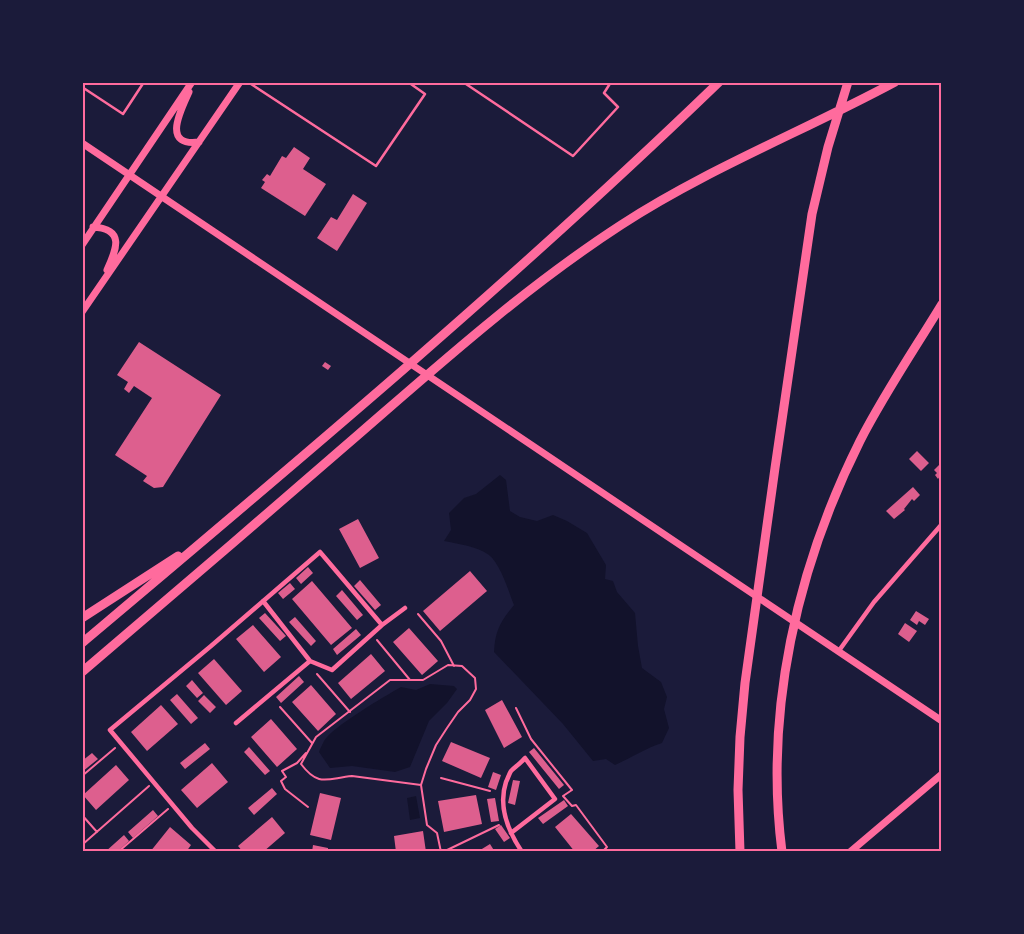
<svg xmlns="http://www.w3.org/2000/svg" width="1024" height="934" font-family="Cabin,sans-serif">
	<rect width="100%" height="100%" fill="#1b1b3a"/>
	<path fill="#12122b" d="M500 475 506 480 510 511 520 517 537 521 553 515 567 521 587 533 606 565 605 579 613 581 617 592 635 613 638 646 642 668 661 682 667 697 664 709 669 728 662 743C646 748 631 758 615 765L606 759 593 761 563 724 494 652C495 631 500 622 514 605 508 590 501 565 489 555 477 546 458 544 444 541L451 530 449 513 464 498 476 494Z
		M430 684 454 686 457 689 447 703 429 721 410 767 395 772 352 766 330 768 319 752C320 749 322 745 324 741 332 727 385 696 401 687L416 690Z
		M416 796 420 818 410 820 407 798Z"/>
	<path fill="#dd5f8e" d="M294 147 310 158 303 169 326 184 305 216 261 188 265 182 262 180 267 174 270 176 282 156 286 158Z
		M353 194 367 203 337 251 317 238 331 217 337 220Z
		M139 342 221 395 163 487 154 488 143 481 147 476 115 455 152 398 134 386 129 393 124 389 128 382 117 375Z
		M325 362 331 366 328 370 322 366Z
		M917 451 929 463 921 471 909 459Z
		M942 462V477L940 476 938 479 935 475 937 473 934 470Z
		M913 487 920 495 914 501 912 499 904 509 905 510 894 519 886 511Z
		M358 519 379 558 360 568 339 529Z
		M308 567 313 573 301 584 296 578Z
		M470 571 487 591 440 631 423 611Z
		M360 580 381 605 375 610 354 586Z
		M312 581 352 628 331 645 292 599Z
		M290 583 295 589 283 599 278 593Z
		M342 590 363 615 357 620 336 596Z
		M916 611 929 619 925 625 919 621 917 625 910 620Z
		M265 613 286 636 280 641 259 618Z
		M295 617 316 641 311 646 289 622Z
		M905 623 917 631 909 642 898 634Z
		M253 625 281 657 264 672 236 639Z
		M409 628 438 661 422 675 393 642Z
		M356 629 361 635 337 655 333 649Z
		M371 654 385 671 351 699 338 683Z
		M214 659 242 691 226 705 198 673Z
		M299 676 304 682 281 703 276 697Z
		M192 680 203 693 197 698 186 686Z
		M311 685 336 714 318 731 292 702Z
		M177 694 198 718 191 724 170 700Z
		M204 695 216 707 210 713 198 701Z
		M502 700 522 737 504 748 485 710Z
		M161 705 178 724 147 751 131 732Z
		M271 719 297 749 277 767 251 737Z
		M451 742 490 758 481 778 442 761Z
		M205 743 210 749 185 769 180 763Z
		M249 747 270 771 265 775 244 752Z
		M534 748 564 785 559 789 529 752Z
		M92 753 98 759 82 772V761Z
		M212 763 228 782 197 808 181 790Z
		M116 765 129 780 96 810 83 795Z
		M493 772 501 775 496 790 488 787Z
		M513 780 520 781 515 805 508 803Z
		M272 788 277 794 254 815 248 808Z
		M320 793 341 798 331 840 310 835Z
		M476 795 482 824 444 832 438 801Z
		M495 798 499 821 491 822 487 799Z
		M564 800 568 806 543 824 538 818Z
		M153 810 158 816 133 838 128 832Z
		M571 814 599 846 592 852H575L555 827Z
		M272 817 285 833 263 852H243L238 846Z
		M501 825 510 838 504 842 495 829Z
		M170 827 191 845 186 852H150Z
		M423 831 426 852H396L394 836Z
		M124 835 129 841 117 852H105Z
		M490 844 495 852H477Z
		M313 845 328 848V852H312Z"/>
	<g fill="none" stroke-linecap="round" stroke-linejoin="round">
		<path stroke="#ff6b9d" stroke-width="2" d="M418 614 441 641 454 666
			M377 640 410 680
			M317 674 350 712
			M280 707 312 743
			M516 708 531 739 572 790 563 796 572 806 576 805 607 847 602 852
			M306 753 297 763 282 771 286 777 281 781 285 789 308 807
			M82 776 115 748
			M441 778 490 791
			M421 785 352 776C328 778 319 788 301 764L316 737 390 680H423L448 665 462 666 475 678 476 689 470 700 458 712 447 728 436 745 426 769 421 785 427 825 437 833 441 852
			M82 815 97 832
			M83 844 149 786
			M118 852 168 809
			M443 852 499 825"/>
		<path stroke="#ff6b9d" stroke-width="2.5" d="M248 82 376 166 425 94 408 82
			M463 82 573 156 618 107 604 93 611 82
			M82 87 123 114 144 82"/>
		<path stroke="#ff6b9d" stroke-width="4.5" d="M263 601 310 661 332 670 382 625
			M838 652 874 602 942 524
			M236 723 310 661
			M511 833 555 799 525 758C521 763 515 767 511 771 509 774 508 778 506 782 498 806 508 831 522 852
			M216 852 192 828 110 730 211 646 320 552 382 625 405 608"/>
		<path stroke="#ff6b9d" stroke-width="7" d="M189 92C181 110 161 147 199 142
			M82 143 942 721
			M93 227C126 229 116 250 107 270
			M82 245 192 82
			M82 312 240 82
			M850 852 942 774"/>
		<path stroke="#ff6b9d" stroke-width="9" d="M82 618 178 556
			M82 643C298 461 515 279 719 82
			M82 672C175 593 267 514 359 434 443 361 527 286 621 225 707 169 804 131 895 82
			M740 852 738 790 740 737 745 683 775 468 812 214 828 147 848 82
			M782 852C764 711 797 567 860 441 884 394 914 350 942 304"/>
	</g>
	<rect width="1024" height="934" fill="none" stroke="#1b1b3a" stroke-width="168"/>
	<rect x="84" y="84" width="856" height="766" fill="none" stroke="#ff6b9d" stroke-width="2"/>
</svg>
